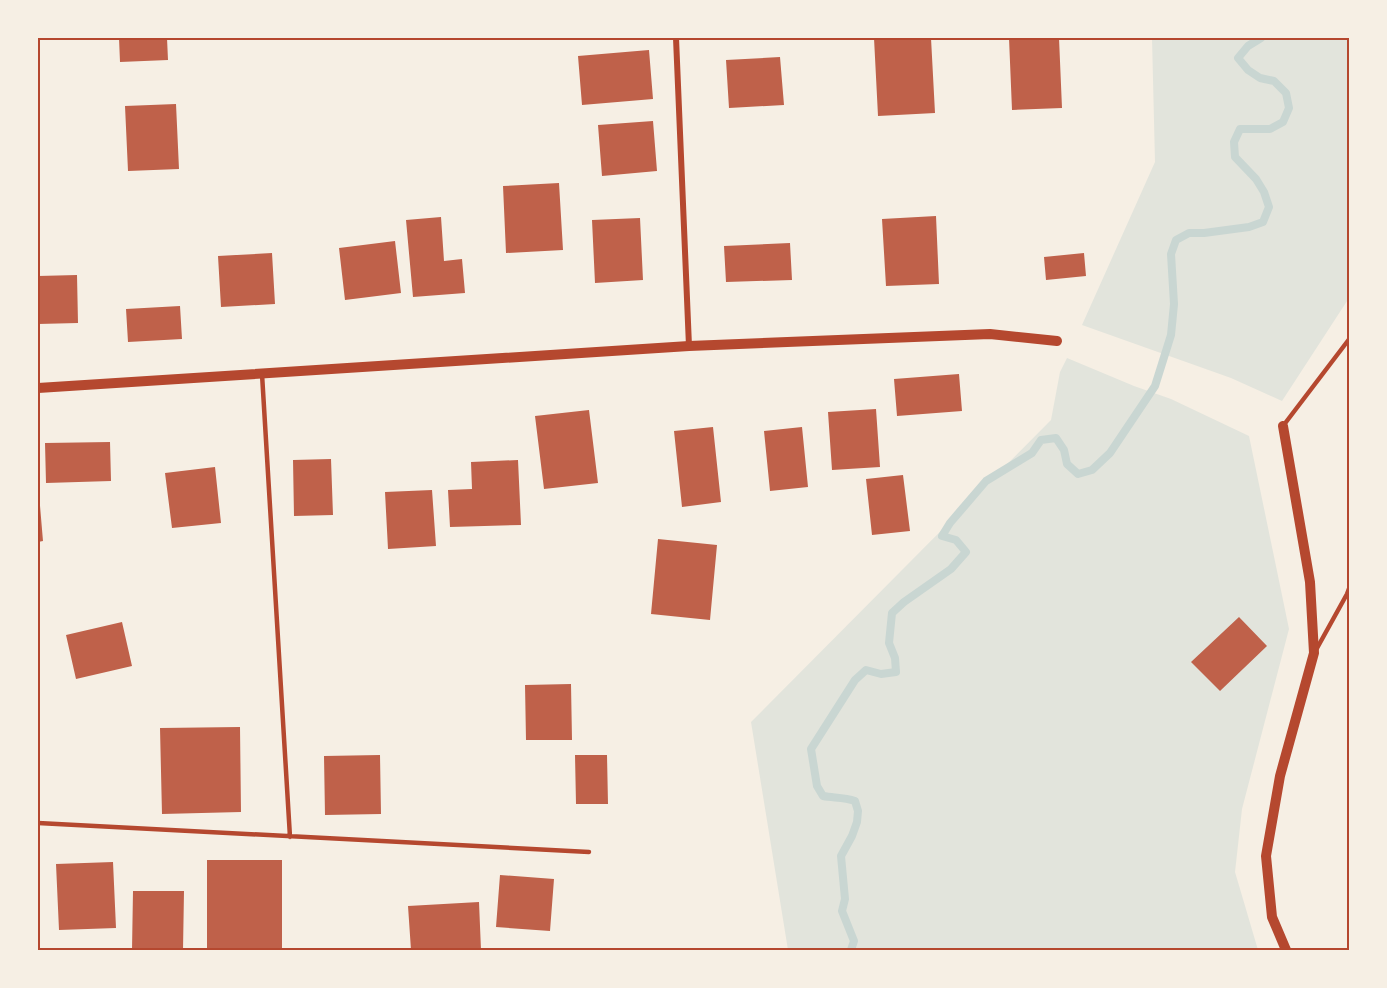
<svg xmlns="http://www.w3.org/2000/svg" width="1387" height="988" font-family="'DejaVu Sans',sans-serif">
	<rect width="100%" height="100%" fill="#f6efe4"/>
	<path fill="#e2e4dc" d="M1152 38H1349V298L1282 401 1231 378 1082 325 1155 162Z
		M1067 358 1134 386 1171 399 1249 436 1289 629 1242 809 1235 872 1258 950H788L751 722 1051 420 1060 372Z"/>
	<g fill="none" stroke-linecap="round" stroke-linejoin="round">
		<path stroke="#c9d6d2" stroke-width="8" d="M851 950 854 941 842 911 845 899 841 856 852 836 857 822 858 811 855 801C844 797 834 798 823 796L817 786 811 749 855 680 866 670 881 674 896 672 895 658 889 643 892 613 904 602 951 569 966 552 956 540 942 536 950 523 986 481 1032 453 1041 440 1056 438 1064 450 1067 464 1078 474 1092 470 1110 453 1155 386 1171 335 1174 304 1171 254 1176 240 1189 233H1204L1249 227 1263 222 1269 207 1264 192 1256 179 1235 157 1234 142 1240 129H1270L1283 122 1289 108 1286 93 1274 81 1260 78 1248 70 1238 58 1248 46 1261 38"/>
	</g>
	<path fill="#bf614a" d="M119 38H167L168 60 120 62Z
		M874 38H931L935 113 878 116Z
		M1009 38H1059L1062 108 1012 110Z
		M649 50 653 99 582 105 578 56Z
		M780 57 784 105 729 108 726 60Z
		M176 104 179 169 128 171 125 106Z
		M653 121 657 171 602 176 598 125Z
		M559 183 563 250 506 253 503 186Z
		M936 216 939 284 886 286 882 219Z
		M441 217 444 261 462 259 465 293 413 297 406 220Z
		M640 218 643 280 595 283 592 220Z
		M395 241 401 293 345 300 339 248Z
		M790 243 792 280 726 282 724 246Z
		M272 253 275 304 221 307 218 256Z
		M1084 253 1086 276 1046 280 1044 257Z
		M77 275 78 323 38 324V276Z
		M180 306 182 339 128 342 126 309Z
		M959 374 962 411 897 416 894 379Z
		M876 409 880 467 832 470 828 412Z
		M589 410 598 483 544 489 535 416Z
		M713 427 721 502 682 507 674 431Z
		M802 427 808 487 770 491 764 431Z
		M110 442 111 481 46 483 45 443Z
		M331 459 333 515 294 516 293 460Z
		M518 460 521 525 450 527 448 490 472 489 471 462Z
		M215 467 221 523 172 528 165 473Z
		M903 475 910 531 872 535 866 479Z
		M432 490 436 546 388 549 385 492Z
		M38 494H39L43 541 38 542Z
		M658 539 717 545 710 620 651 614Z
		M1239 617 1267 646 1220 691 1191 662Z
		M122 622 132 666 76 679 66 635Z
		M571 684 572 740H526L525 685Z
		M240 727 241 812 162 814 160 728Z
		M380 755 381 814 325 815 324 756Z
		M575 755H607L608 804H576Z
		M207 860H282V950H207Z
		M113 862 116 928 59 930 56 864Z
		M500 875 554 879 550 931 496 927Z
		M133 891H184L183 950H132Z
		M479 902 481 950H411L408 906Z"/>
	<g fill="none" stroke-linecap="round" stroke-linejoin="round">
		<path stroke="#b5482f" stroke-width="4.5" d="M262 374 290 837
			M1283 426 1350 338
			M1316 650 1347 594 1350 586
			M38 823 589 852"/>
		<path stroke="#b5482f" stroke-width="6" d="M676 38 689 346"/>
		<path stroke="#b5482f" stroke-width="10" d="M38 388 689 346 990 334 1057 341
			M1283 426 1310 582 1314 653 1280 776 1266 856 1272 917 1286 950"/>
	</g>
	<rect width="1387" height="988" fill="none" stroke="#f6efe4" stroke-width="78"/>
	<rect x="39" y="39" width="1309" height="910" fill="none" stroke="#b5482f" stroke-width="2"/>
</svg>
